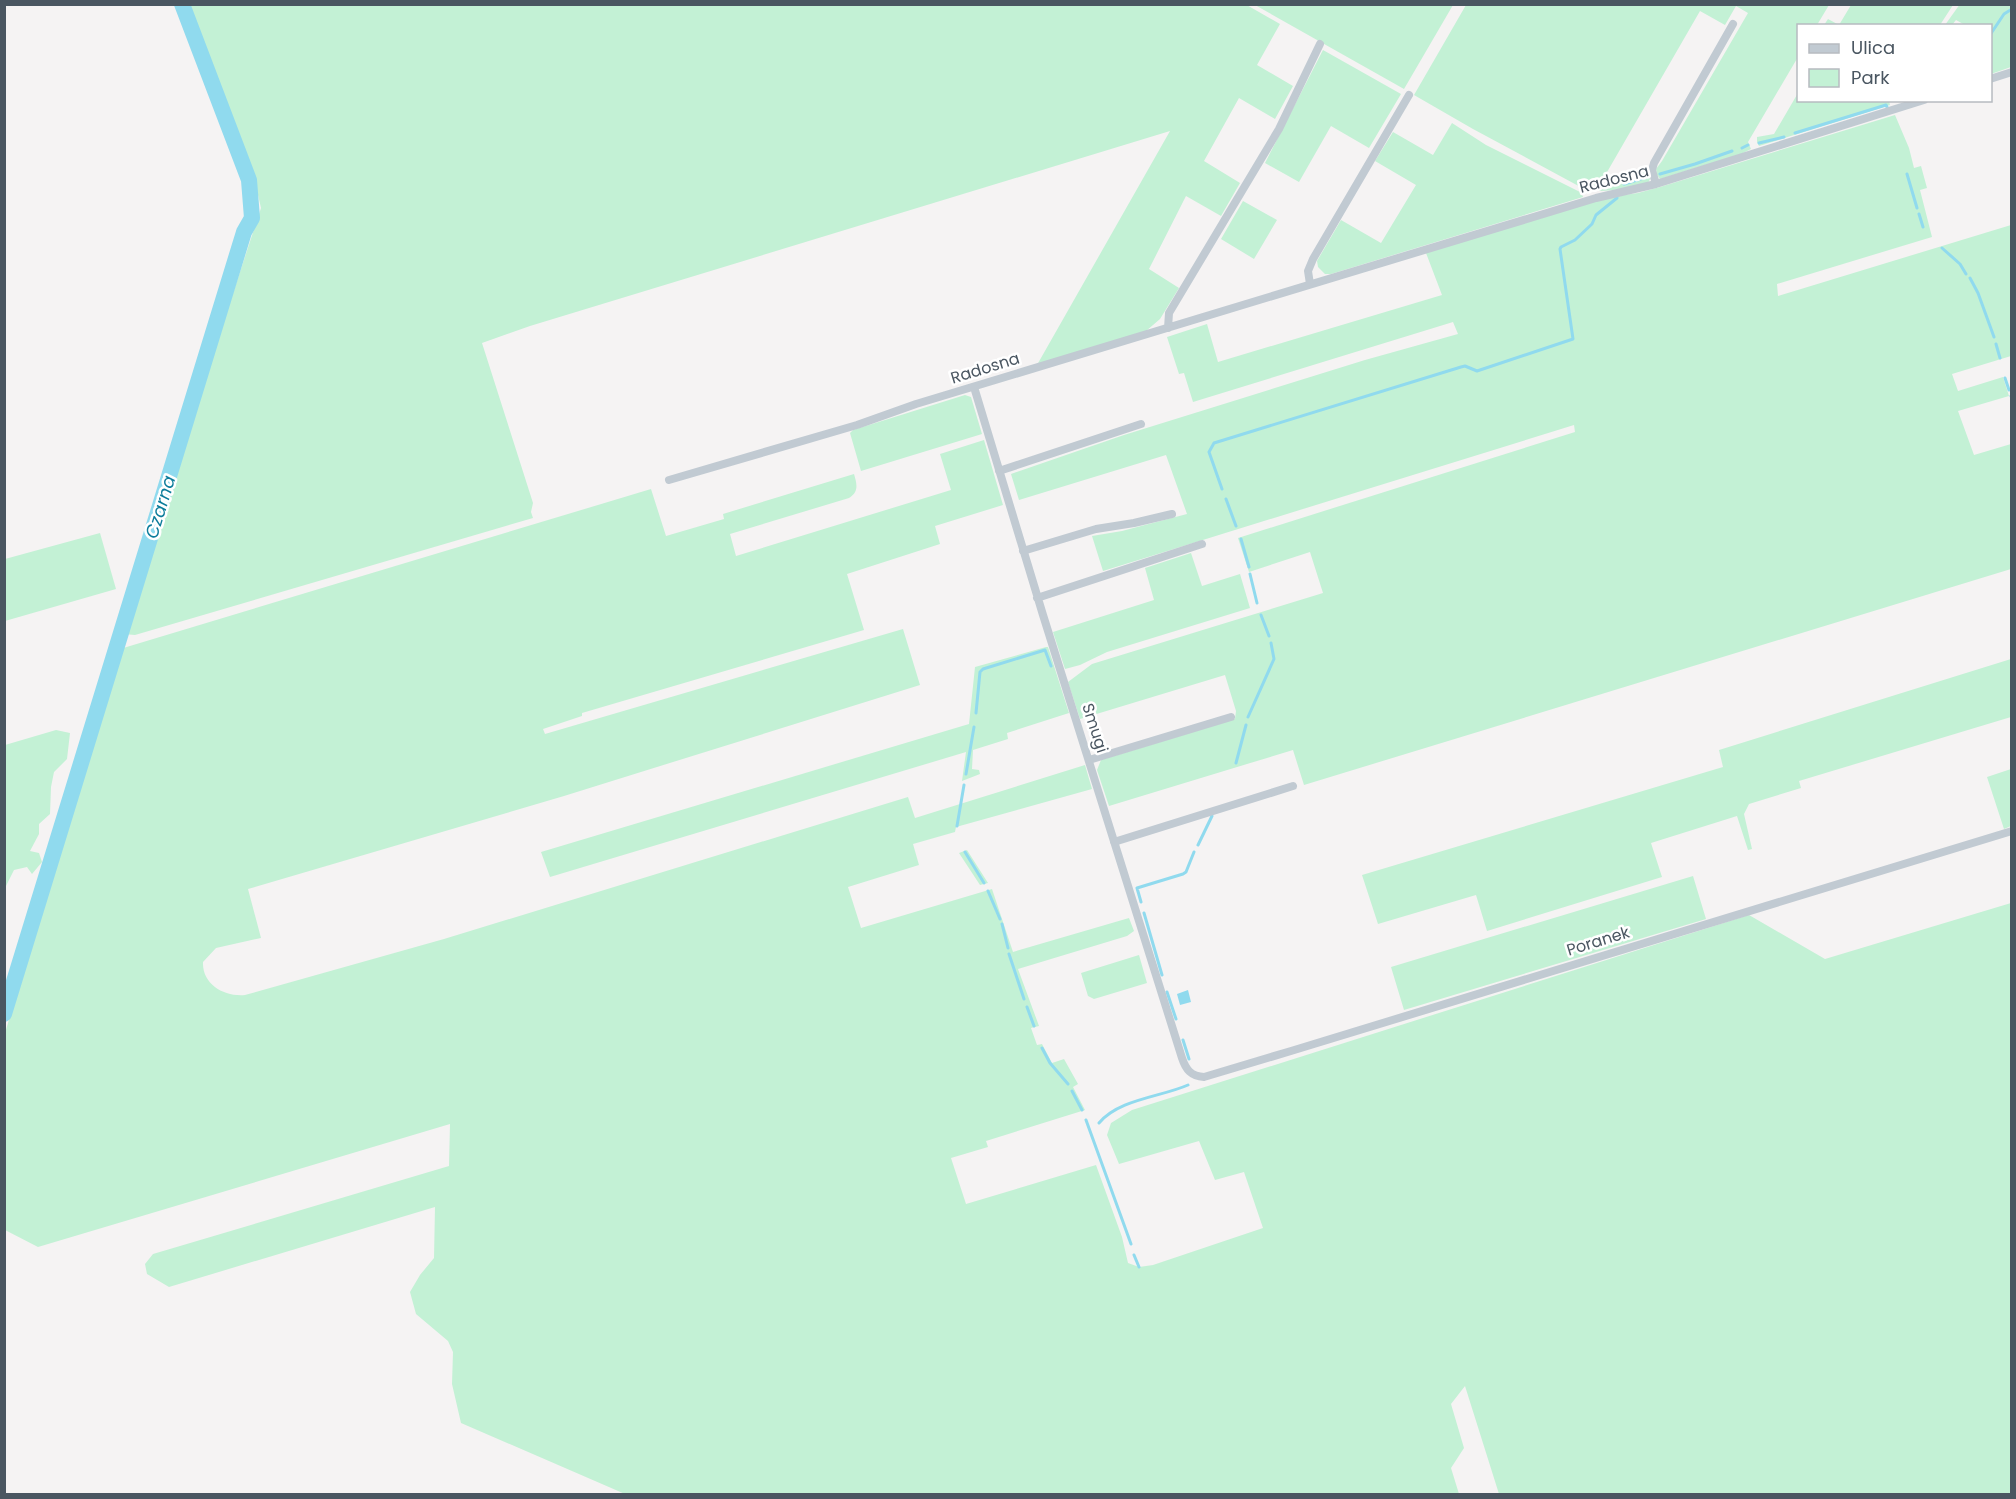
<svg xmlns="http://www.w3.org/2000/svg" width="2016" height="1499" font-family="Poppins,sans-serif">
	<rect width="100%" height="100%" fill="#f5f3f3"/>
	<path fill="#c3f1d5" d="M1245 4 1280 24 1257 65 1293 86 1275 119 1239 98 1204 161 1240 183 1221 216 1186 196 1149 269 1179 288 1160 319 1146 331 1037 365 1170 131 530 326 482 343 533 503 531 512 533 518 135 635 123 634 185 432 215 348 261 208 253 173 188 5Z
		M1960 4 2011 5V67L1991 74 1990 26 1965 25 1956 20 1952 25H1945Z
		M1255 5H1453L1404 89Z
		M1466 5H1829L1817 25 1798 26V57L1748 142 1751 149 1741 154 1660 179 1657 175 1656 169 1662 161 1748 13 1736 6 1725 25 1700 11 1599 186 1648 171 1650 179 1648 183C1628 188 1606 193 1586 190L1473 129 1414 95Z
		M1851 5V4L1953 5 1940 25H1824L1828 19 1839 25Z
		M1323 50 1401 94 1369 148 1331 126 1299 182 1265 163Z
		M1798 93V100L1889 101 1890 105 1759 146 1757 142V137L1774 134Z
		M1895 115 1909 148 1914 168 1921 166 1927 188 1920 190 1932 237 1777 284 1778 296 2011 225V356L1952 374 1958 391 2003 377 2009 396 1958 411 1974 455 2011 444V569L1304 785 1293 750 1109 806 1097 770 1101 760 1235 719 1236 711 1225 675 1080 719 1068 682 1092 664 1323 593 1310 552 1249 572 1238 538 1575 432 1574 425 1103 571 1092 536 1122 531 1187 514 1166 455 1019 500 1011 474 1124 435 1365 360 1458 334 1453 322 1193 402 1184 373 1179 374 1167 337 1207 324 1218 362 1442 295 1426 253 1610 197 1638 193 1660 187Z
		M1452 123 1486 145 1582 193 1583 197 1331 274H1325L1318 267 1317 261 1341 220 1381 243 1416 185 1375 161 1393 132 1433 155Z
		M1243 201 1277 220 1254 259 1221 239Z
		M965 395 971 397 982 434 861 471 850 433 853 430Z
		M984 440 1003 505 935 526 940 544 847 574 864 630 582 713V716L543 729 545 734 903 629 920 685 564 796 248 889 261 938 216 948 203 962C202 984 224 997 245 995L444 939 908 797 915 818 1085 765 1092 789 956 827 955 832 913 844 919 865 848 887 861 928 992 889 1013 952 1129 918 1134 931 1127 936 1018 969 1039 1026 1031 1028 1037 1045 1042 1044 1052 1063 1064 1059 1078 1084 1073 1087 1085 1110 986 1141 988 1147 951 1158 966 1204 1096 1165 1122 1237 1128 1263 1139 1267 1153 1265 1263 1228 1244 1172 1215 1180 1199 1141 1119 1164 1107 1135 1111 1123 1132 1110 1749 915 1825 959 2011 903V1494H1499L1465 1386 1451 1404 1464 1448 1451 1468 1459 1494H625L461 1423 452 1384 453 1352 448 1341 416 1314 410 1292 420 1275 434 1258 435 1207 169 1287 147 1274 145 1264 153 1254 449 1166 450 1124 38 1247 5 1230V1033L120 649 651 489 666 536 724 519 723 514 854 474C857 484 859 492 849 498L730 534 736 556 951 490 940 454Z
		M100 533 116 589 5 621V559Z
		M1191 553 1202 586 1240 574 1250 608 1107 652 1080 665 1065 669 1053 632 1154 600 1145 568Z
		M1046 647H1048L1069 713 1007 733 1008 739 973 750 972 769 979 770 980 774 962 781 966 752 550 877 541 852 969 724 975 667Z
		M2011 659V717L1799 781 1801 788 1749 804 1744 814 1752 849 1748 850 1737 816 1651 843 1662 877 1487 931 1476 895 1378 924 1362 875 1723 767 1719 750Z
		M56 730 70 733 67 759 54 772 51 787 50 814 39 824V834L30 851 39 853 42 862 32 874 27 867 14 870 5 888V745Z
		M2011 769V826L2004 829 1987 777Z
		M967 850 988 883 980 885 959 853Z
		M1693 876 1706 919 1404 1010 1391 967Z
		M1139 955 1147 983 1094 999 1088 996 1081 973Z"/>
	<path fill="#90daee" d="M1188 990 1191 1002 1180 1005 1177 994Z"/>
	<g fill="none" stroke-linecap="round" stroke-linejoin="round">
		<path stroke="#90daee" stroke-width="3" d="M1990 35 2004 14 2012 9
			M1795 133 1886 105 1887 107
			M1759 143 1784 137
			M1742 148 1748 145
			M1660 174 1695 164 1732 151
			M1907 174 1917 208
			M1624 184 1647 177
			M1919 214 1923 227
			M1942 248 1960 264 1966 274
			M1970 278 1978 293 1994 337
			M1996 344 2000 358
			M2005 378 2009 390
			M2011 396 2012 398
			M1222 489 1209 452 1214 443 1461 367 1465 366 1477 371 1573 339 1560 249 1561 247 1575 240 1592 224 1596 215 1617 198
			M1226 499 1236 526
			M1241 539 1249 567
			M1250 574 1257 603
			M1261 615 1269 636
			M976 713 980 672 983 669 1045 650 1051 666
			M1248 717 1274 659 1271 643
			M1236 763 1246 725
			M966 774 974 727
			M957 826 964 785
			M1198 845 1212 816
			M965 852 984 883
			M988 891 1000 919
			M1141 902 1137 888 1183 874 1186 872 1194 852
			M1144 913 1162 975
			M1002 924 1008 948
			M1009 954 1024 999
			M1167 992 1176 1019
			M1027 1007 1034 1026
			M1183 1040 1189 1059
			M1042 1048 1050 1063 1068 1084
			M1072 1091 1082 1110
			M1086 1120 1131 1244
			M1099 1123C1119 1099 1161 1097 1188 1085
			M1134 1255 1139 1267"/>
		<path stroke="#90daee" stroke-width="16" d="M4 1014 244 232 252 218 249 180 182 4"/>
		<path stroke="#c1cad2" stroke-width="8" d="M1990 79 2012 72
			M1656 184 1652 170 1654 163 1733 24
			M1310 284 1308 271 1313 259 1409 95
			M1168 328 1169 313 1279 129 1320 44
			M974 387 1043 615 1182 1058C1186 1070 1191 1076 1204 1077L1291 1051 2012 831
			M999 471 1141 424
			M669 480 857 425 916 404 1596 198 1656 184 1924 100
			M1023 551 1096 529 1134 523 1172 514
			M1037 598 1202 544
			M1089 760 1231 717
			M1114 842 1293 786"/>
	</g>
	<g text-anchor="middle" dominant-baseline="central" stroke-width="5" stroke-linejoin="round" paint-order="stroke">
		<g font-size="16" fill="#4a5661" stroke="#fff">
			<text transform="translate(1614 179) rotate(-14)">Radosna</text>
			<text transform="translate(985 368) rotate(-17)">Radosna</text>
			<text transform="translate(1095 728) rotate(72)">Smugi</text>
			<text transform="translate(1598 941) rotate(-17)">Poranek</text>
		</g>
		<g font-size="18" font-style="italic" fill="#0c7c9b" stroke="#fff">
			<text transform="translate(160 507) rotate(-73)">Czarna</text>
		</g>
	</g>
	<rect width="2016" height="1499" fill="none" stroke="#4a5661" stroke-width="12"/>
	<rect x="1797" y="24" width="195" height="78" fill="#ffffff" stroke="#b7bbc0" stroke-width="1.5"/>
	<rect x="1809" y="44" width="30" height="9" fill="#c1cad2" stroke="#b7bbc0" stroke-width="1.5"/>
	<text x="1851" y="54" font-size="18" fill="#4a5661">Ulica</text>
	<rect x="1809" y="69" width="30" height="18" fill="#c3f1d5" stroke="#b7bbc0" stroke-width="1.5"/>
	<text x="1851" y="84" font-size="18" fill="#4a5661">Park</text>
</svg>
